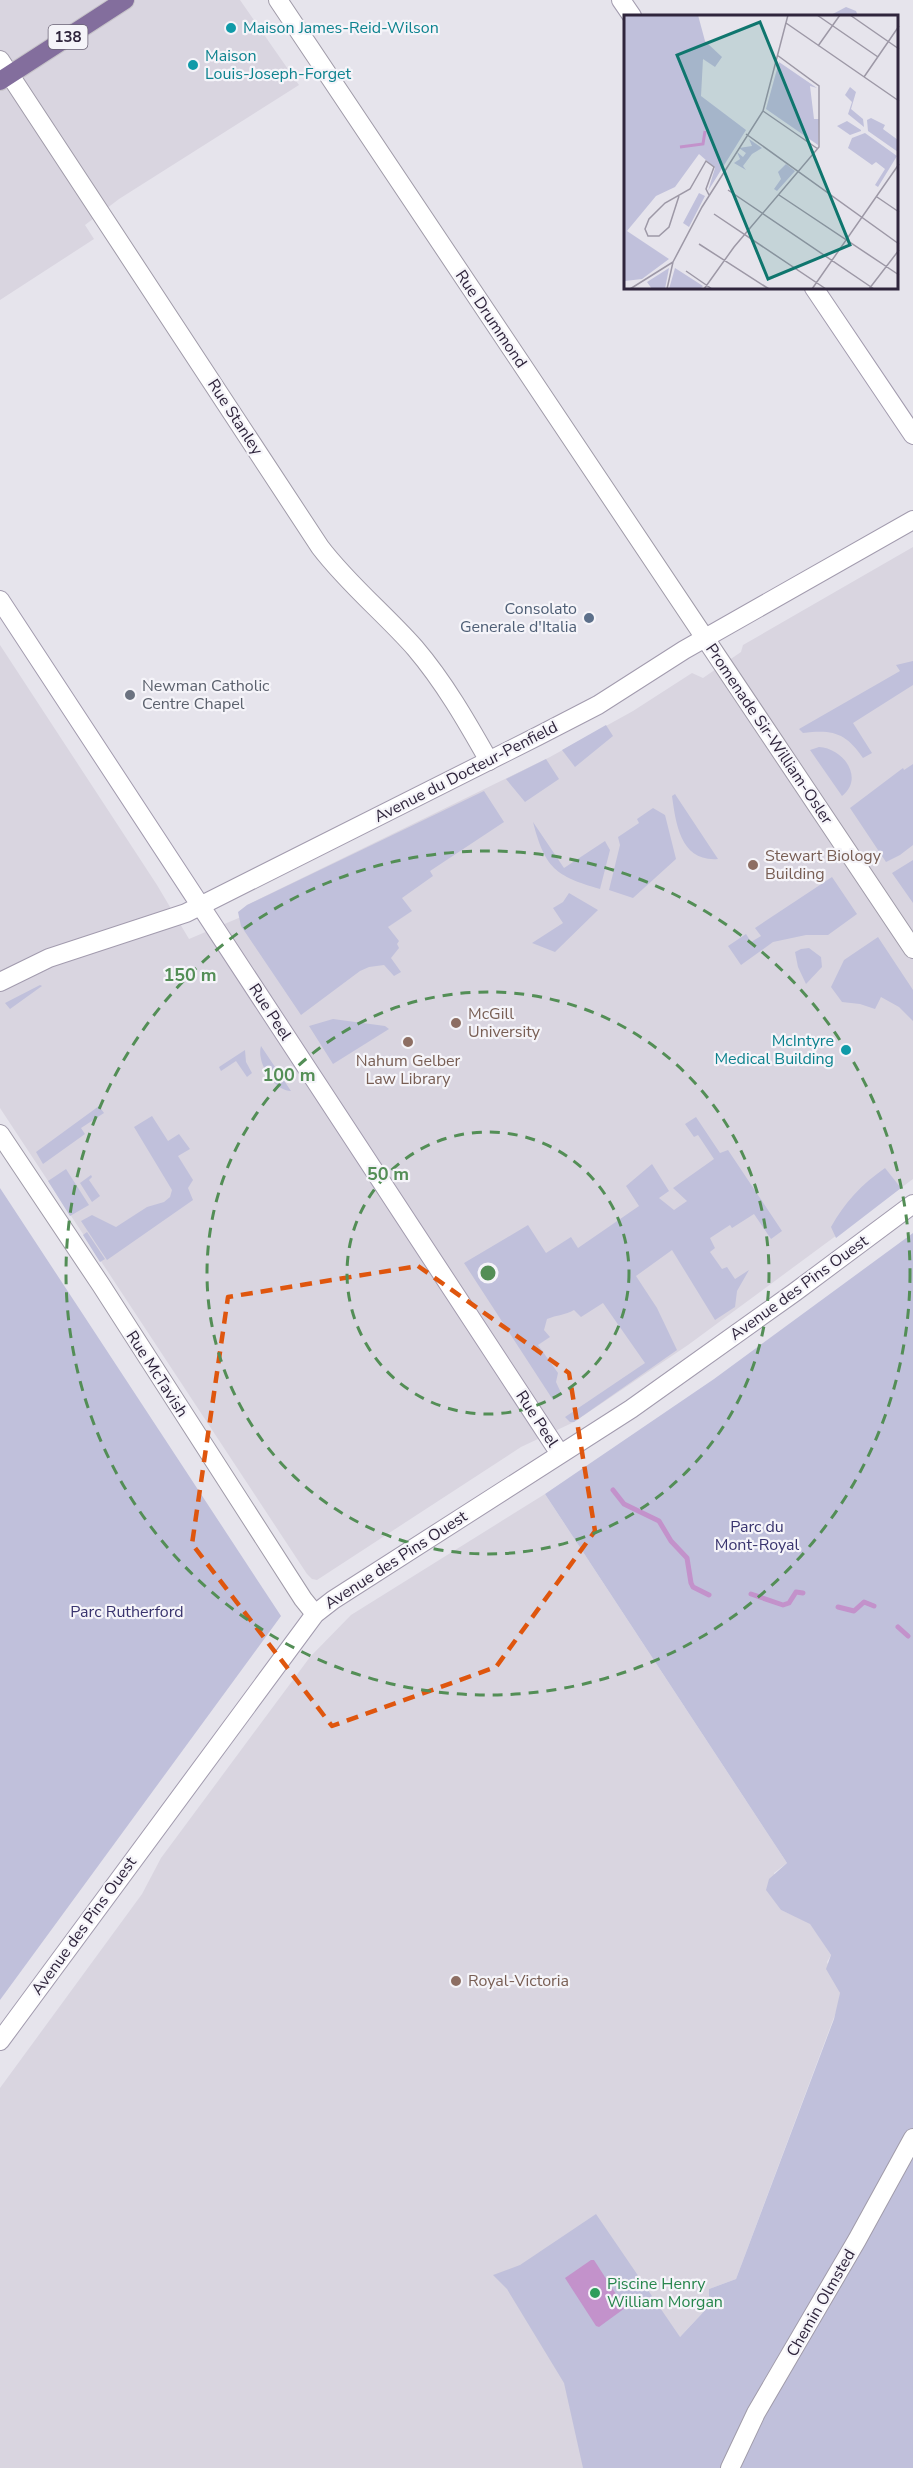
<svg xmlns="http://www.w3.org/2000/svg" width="913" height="2468" font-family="'Nunito Sans',sans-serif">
	<rect width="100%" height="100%" fill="#e6e4ec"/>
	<path fill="#d9d5e0" d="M0 0H240L299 85 119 199 85 225 94 239 0 300Z
		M913 547V1179L688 1345 574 1422 521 1447 317 1580 312 1579 307 1574 0 1108V645L157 885 189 939 241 917 247 905 550 757 633 711 692 673 703 678 741 652 743 645Z
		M545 1494 787 1863 774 1873 781 1910 810 1923 831 1955 827 1962 840 1993 839 2004 736 2279 709 2289V2306L679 2338 605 2468H0V2088L142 1894 161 1858 310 1657 351 1615Z"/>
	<path fill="#c0c0db" d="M846 7 856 11 858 16H829Z
		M913 661V685L853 723 872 753 863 758C846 733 833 729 803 733L799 729 900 671 896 665Z
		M606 725 613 736 575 767 562 750Z
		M819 747C843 748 865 778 842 796L810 750Z
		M546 759 559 779 525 802 506 779Z
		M913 764V845L900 855 886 862 850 808 903 768 904 770Z
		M484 791 504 822 430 871 433 876 402 898 412 911 388 927 399 941 397 944 399 948 391 958 401 972 394 976 384 965 369 967 360 971 301 1015 241 926 238 912 247 905Z
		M675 794 718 859C681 862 676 825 672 796Z
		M653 808 665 815 676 859 633 898 609 890 620 845 618 837 639 823 637 819Z
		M533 822 564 868 605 841 610 850 600 889C555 876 545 868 533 822Z
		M913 860V903L892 873Z
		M832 877 857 914 828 935H806L773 942 741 965 728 946 746 934 751 942 761 936 755 928Z
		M569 893 598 910 555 952 532 943 563 923 553 908 563 902Z
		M878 937 913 990V1021L899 1007 881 997 875 1009 860 1004 842 1002 831 987 844 960Z
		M809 948 821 957 822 967 806 984 798 967 795 952 801 949Z
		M40 985 42 986 10 1009 5 1003Z
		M333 1019 385 1026 389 1029 333 1064 309 1026Z
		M261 1046 291 1091C274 1091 256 1062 261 1046Z
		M245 1050 246 1062 252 1073 247 1077 236 1061 221 1071 219 1067Z
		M99 1106 104 1113 81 1128 85 1134 43 1164 36 1152Z
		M152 1116 168 1141 179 1134 190 1149 178 1156 193 1180 188 1188 193 1200 107 1260 81 1221 92 1215 116 1227 147 1207 164 1202 170 1197 172 1190 134 1127Z
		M696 1117 720 1153 728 1150 782 1231 771 1239 754 1214 732 1228 730 1225 710 1238 715 1248 710 1252 722 1269 727 1267 735 1279 749 1270 737 1291 735 1307 715 1320 672 1250 636 1276 657 1308 677 1350 574 1422H570L565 1417 645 1363 603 1303 581 1317 574 1310C565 1315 557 1315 547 1319L544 1330 550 1337 538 1345 558 1373 556 1382 562 1395 553 1400 464 1263 528 1225 546 1253 571 1237 578 1248 639 1206 626 1186 652 1164 669 1191 659 1198 674 1210 687 1201 673 1188 714 1159 698 1135 694 1137 685 1124Z
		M885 1168 901 1188 836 1238 831 1227C844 1203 862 1184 885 1168Z
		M66 1169 89 1205 70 1216 48 1181Z
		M91 1175 92 1177 89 1180 100 1196 92 1202 80 1183Z
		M0 1188 281 1616 0 2000Z
		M87 1232 105 1259 100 1262 83 1235Z
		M913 1233V2468H583L564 2383 507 2289 493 2275 520 2265 596 2214 680 2337 709 2306V2289L736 2279 834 2019 840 1993 826 1969 831 1955 810 1924 781 1910 766 1890 769 1879 787 1863 545 1494 714 1379Z"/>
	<path fill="#c392cb" d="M591 2260H594L625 2308 599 2327 596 2326 565 2278Z"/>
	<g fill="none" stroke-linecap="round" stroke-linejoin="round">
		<path stroke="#c392cb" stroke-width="5" d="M613 1490 624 1504 659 1521 671 1541 687 1558 691 1583 693 1587 709 1595
			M751 1594 783 1605 789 1603 796 1592 803 1593
			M838 1607 854 1611 864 1602 874 1606
			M898 1627 908 1636"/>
		<g stroke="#a09ba9" stroke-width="20">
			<path id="street" d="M278 0 913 949
				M0 60 320 547C348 584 384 613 415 648 444 682 467 722 489 761
				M0 1134 101 1285 303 1599 315 1614
				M730 2468 756 2413 857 2240 913 2138"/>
		</g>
		<g stroke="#a29bae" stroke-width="20">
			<path id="secondary" d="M621 0 632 16
				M814 288 913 435
				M0 600 560 1454
				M0 982 49 958 186 913 538 736 598 705 684 650 913 520
				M0 2041 315 1614 333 1600 631 1409 795 1292 913 1204"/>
		</g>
		<g stroke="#c5c2c8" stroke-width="20">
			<path id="primary" d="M0 81 125 0"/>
		</g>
		<use href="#street" stroke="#fff" stroke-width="18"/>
		<use href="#secondary" stroke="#fff" stroke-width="18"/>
		<use href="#primary" stroke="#836e9d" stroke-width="18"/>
	</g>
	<path fill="none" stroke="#df560e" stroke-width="4.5" stroke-dasharray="12 8" stroke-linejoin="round" d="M418 1266 569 1373 595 1531 496 1667 332 1726 192 1544 228 1297Z"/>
	<g fill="none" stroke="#538e56" stroke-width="3" stroke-dasharray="10 8">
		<circle cx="488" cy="1273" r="141"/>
		<circle cx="488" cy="1273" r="281"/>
		<circle cx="488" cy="1273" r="422"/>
	</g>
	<g fill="#0f9aa8" stroke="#f5f4f9" stroke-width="2">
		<circle cx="231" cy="28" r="6"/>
		<circle cx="193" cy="65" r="6"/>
		<circle cx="846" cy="1050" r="6"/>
	</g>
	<circle fill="#5c6f8a" stroke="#f5f4f9" stroke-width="2" cx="589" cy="618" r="6"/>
	<circle fill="#6b7280" stroke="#f5f4f9" stroke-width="2" cx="130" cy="695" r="6"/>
	<g fill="#8d6e63" stroke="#f5f4f9" stroke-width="2">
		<circle cx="753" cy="865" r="6"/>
		<circle cx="456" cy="1023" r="6"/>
		<circle cx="408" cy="1042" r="6"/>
		<circle cx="456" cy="1981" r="6"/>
	</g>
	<circle fill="#2e9e5b" stroke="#f5f4f9" stroke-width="2" cx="595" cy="2293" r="6"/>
	<g text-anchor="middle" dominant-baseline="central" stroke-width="4.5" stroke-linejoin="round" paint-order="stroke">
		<rect fill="#f5f4f9" stroke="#6a6375" stroke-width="1.5" x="48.5" y="25" width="39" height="24" rx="4.5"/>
		<g font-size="15" font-weight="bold" fill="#2f253c">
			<text x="68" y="37">138</text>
		</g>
		<g font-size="16" fill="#0d838f" stroke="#f5f4f9" text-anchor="start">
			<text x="243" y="28">Maison James-Reid-Wilson</text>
			<text x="205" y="56">Maison<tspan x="205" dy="18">Louis-Joseph-Forget</tspan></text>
			<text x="834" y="1041" text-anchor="end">McIntyre<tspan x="834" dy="18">Medical Building</tspan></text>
		</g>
		<g font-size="16" fill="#2f253c" stroke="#f5f4f9">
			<text transform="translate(491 319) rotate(56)">Rue Drummond</text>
			<text transform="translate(235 417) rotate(57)">Rue Stanley</text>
			<text transform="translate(769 734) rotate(56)">Promenade Sir-William-Osler</text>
			<text transform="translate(466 772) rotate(-27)">Avenue du Docteur-Penfield</text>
			<text transform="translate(270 1012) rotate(57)">Rue Peel</text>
			<text transform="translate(799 1288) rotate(-36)">Avenue des Pins Ouest</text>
			<text transform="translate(157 1374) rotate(57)">Rue McTavish</text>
			<text transform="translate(537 1419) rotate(57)">Rue Peel</text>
			<text transform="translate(396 1560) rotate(-33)">Avenue des Pins Ouest</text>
			<text transform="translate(84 1926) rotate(-54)">Avenue des Pins Ouest</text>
			<text transform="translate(821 2303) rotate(-60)">Chemin Olmsted</text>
		</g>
		<g font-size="16" fill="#4e5e75" stroke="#f5f4f9" text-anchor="end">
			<text x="577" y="609">Consolato<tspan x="577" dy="18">Generale d'Italia</tspan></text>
		</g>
		<g font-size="16" fill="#5b616d" stroke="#f5f4f9" text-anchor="start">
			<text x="142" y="686">Newman Catholic<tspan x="142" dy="18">Centre Chapel</tspan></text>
		</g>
		<g font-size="16" fill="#785e54" stroke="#f5f4f9" text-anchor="start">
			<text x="765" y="856">Stewart Biology<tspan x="765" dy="18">Building</tspan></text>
			<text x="468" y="1014">McGill<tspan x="468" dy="18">University</tspan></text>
			<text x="408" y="1061" text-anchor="middle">Nahum Gelber<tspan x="408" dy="18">Law Library</tspan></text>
			<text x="468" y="1981">Royal-Victoria</text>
		</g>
		<g font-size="16" fill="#39346e" stroke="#f5f4f9">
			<text x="757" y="1527">Parc du<tspan x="757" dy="18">Mont-Royal</tspan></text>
			<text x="127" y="1612">Parc Rutherford</text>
		</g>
		<g font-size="16" fill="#27864d" stroke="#f5f4f9" text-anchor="start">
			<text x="607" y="2284">Piscine Henry<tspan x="607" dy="18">William Morgan</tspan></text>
		</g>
	</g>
	<g transform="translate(624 15)">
		<rect width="274" height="274" fill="#e6e4ec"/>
		<path d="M0 0H74L81 26 98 42 91 52 79 44 77 81 122 115 84 176 91 153 75 139 51 172 32 181 3 216 45 244 18 264 1 266ZM155 47 193 73 186 71 190 104H195L194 130 142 94ZM226 72 232 77 227 94 239 104 240 112 224 99 228 87 221 80ZM247 103 261 110 259 114 274 125V137L244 116 243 105ZM223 106 237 115V116L226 120 213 111ZM241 118 273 141 254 172 251 170 261 154 252 147 248 150 224 133 228 123ZM125 124 138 133 128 139 119 151 122 155 110 148 116 144 113 137 119 142 122 138 115 133 128 131ZM162 149 171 156 153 176 150 174 157 164 154 157ZM75 178 81 181 65 212 59 208ZM45 253 41 274H28L23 267ZM51 253 79 271 76 274H45Z" fill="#c0c0db"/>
		<path fill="none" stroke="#c392cb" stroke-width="3" d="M56 132 79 129 81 116"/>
		<path fill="none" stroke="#9d98a6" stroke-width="1.5" d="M193 0 254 42M226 0 275 34M162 8 275 86M194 31 216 0M240 62 275 11M139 96 194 134M122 119 275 229M104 175 250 274M155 180 275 260M55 181 45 212 35 221H24L21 214 25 204 41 188 66 174 82 146 90 152 82 174 85 180M253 182 275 197M90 199 202 274M75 229 145 274M62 256 88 274M6 274 49 247M43 274 49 247 78 192 139 96 164 0M80 274 110 232 195 132V71L153 40M188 274 275 149M245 274 275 235"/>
		<path fill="#0f766e" fill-opacity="0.15" stroke="#0f766e" stroke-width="3" d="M136 7 226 230 144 264 53 40Z"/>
		<rect width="274" height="274" fill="none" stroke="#2f253c" stroke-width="3"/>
	</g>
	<circle cx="488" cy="1273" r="9" fill="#538e56" stroke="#f5f4f9" stroke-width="3"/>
	<g font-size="18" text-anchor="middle" font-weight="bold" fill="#538e56" stroke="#f5f4f9" stroke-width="4.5" stroke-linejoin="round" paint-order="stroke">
		<text x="190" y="981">150 m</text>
		<text x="289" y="1081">100 m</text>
		<text x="388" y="1180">50 m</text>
	</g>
</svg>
